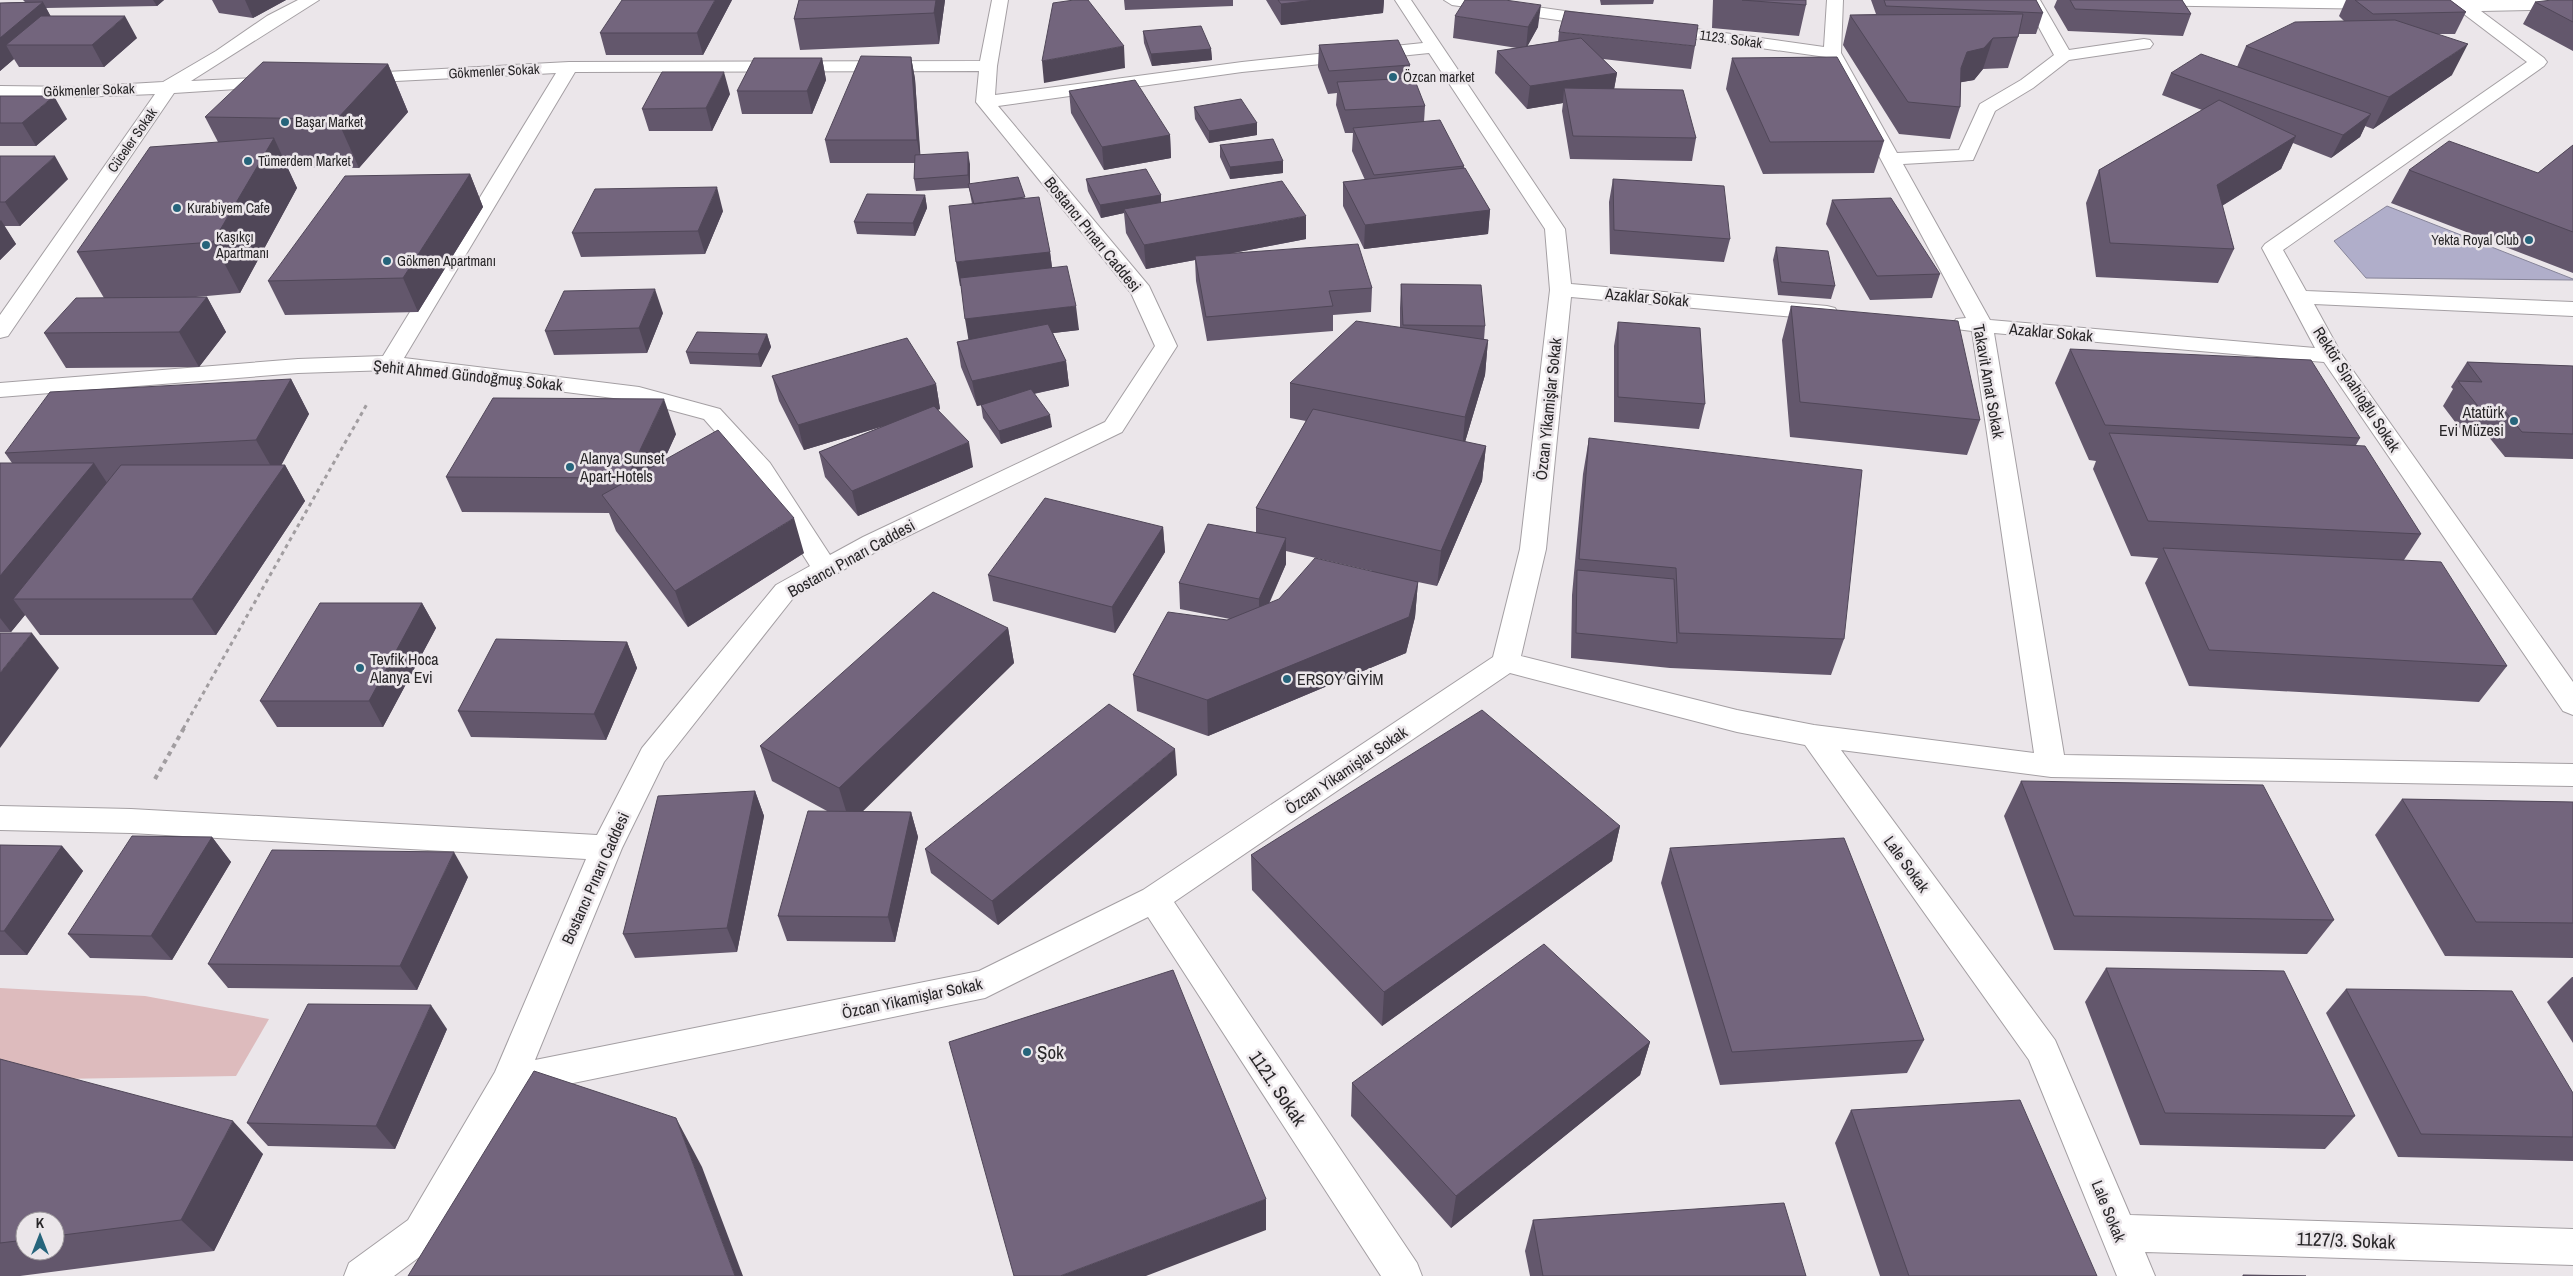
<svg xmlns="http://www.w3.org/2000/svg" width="2573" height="1276" font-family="'Archivo Narrow',sans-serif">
	<rect width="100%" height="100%" fill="#ebe6ea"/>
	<path fill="#ddbbbd" d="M0 988 145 996 269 1019 236 1076 0 1080Z"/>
	<path fill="#b0aeca" stroke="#878599" d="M2387 206 2573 279V280L2366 278 2334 241Z"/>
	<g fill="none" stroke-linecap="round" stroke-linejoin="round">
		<g stroke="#a49fa3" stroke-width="2">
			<path id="minor" d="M298 0H319L191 81 276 77 282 78 285 82 282 86 174 93 8 336 0 338V315L155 94 78 97 0 96V86L78 87 163 82 216 51 267 16Z
				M992 0H1008L997 66 995 95 1242 62 1423 43 1395 0H1411L1565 229 1571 284 1827 306 1835 308 1838 313 1835 318 1827 320 1571 297 1546 549 1521 656 1737 710 1814 725 2034 753 1972 331 1956 329 1953 324 1956 319 1966 318 1826 57 1660 34 1654 33 1651 29 1654 25 1660 24 1824 47 1827 0H1843L1841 53 1897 153 1959 150 1980 104 2021 80 2054 55 2024 0H2040L2069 50 2144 39 2150 40 2153 44 2150 48 2069 60 2033 88 1995 111 1973 160 1903 164 1990 320 2315 348 2262 248 2265 244 2527 62 2460 11 2451 10 2448 0H2573V9L2481 11 2544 58 2547 62 2544 66 2283 250 2306 291 2573 302V316L2314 304 2342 355 2573 682V715L2563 711 2324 362 1994 333 2064 755 2573 764V786L2051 777 1841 750 2055 1040 2130 1215 2573 1229V1265L2145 1252 2155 1276H2117L2029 1060 1805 745 1737 732 1510 673 1174 902 1417 1263 1422 1276H1381L1148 917 985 998 520 1094 434 1246 394 1276H344L349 1263 408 1220 495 1072 586 859 131 833 0 830V806L131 809 597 835 642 748 776 585 810 566 752 474 704 419 637 401 390 370 298 373 0 397V383L298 359 383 356 556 73 356 83 350 82 347 78 350 74 569 62 980 61ZM1429 53 1545 229 1550 290 1520 549 1493 657 1143 890 979 971 535 1060 622 848 664 762 794 597 881 549 1122 432 1177 346 1149 286 998 106 1242 72ZM979 71 976 102 1131 293 1155 346 1105 422 863 537 830 555 770 463 720 409 639 387 404 358 575 72Z
				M1444 0H1487L1600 16 1606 17 1609 21 1606 25 1600 26 1452 5Z
				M2126 0H2386L2390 4 2382 9 2134 5Z"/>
		</g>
		<path stroke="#a19da0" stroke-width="3" stroke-dasharray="4 4" stroke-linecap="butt" d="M183 729 367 404"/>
		<path stroke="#a19da0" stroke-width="4" stroke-dasharray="4.5 4.5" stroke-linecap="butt" d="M155 779 184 728"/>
		<use href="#minor" fill="#fff" fill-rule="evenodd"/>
	</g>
	<path fill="#63576c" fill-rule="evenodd" d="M23 0H164L157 6 46 8 50 16 137 38 104 67H19L14 59 0 71V3L25 2Z
		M212 0H286L253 18 219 13Z
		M732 0 703 55H606L600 33Z
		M799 0H945L939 44 800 50 794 19Z
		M1124 0H1233V6L1125 10Z
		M1266 0H1384L1383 13 1281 25Z
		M1600 0H1654L1653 4 1601 5Z
		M1713 0H1806V5L1799 36 1712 28Z
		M1871 0H2036L2043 13 2036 34H2019L2008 68 1983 69 1974 80 1961 82 1960 107 1950 139 1899 134 1843 45 1850 15 1876 14Z
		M2057 0H2182L2191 14 2183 36 2068 31 2054 7Z
		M2346 0H2450L2466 12 2455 34H2438L2452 75 2373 129 2365 126 2360 137 2331 158 2293 143 2281 169 2222 206 2234 249 2218 283 2096 277 2086 203 2099 170 2202 110 2162 95 2171 73 2237 67 2246 46 2344 21 2339 16Z
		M2573 0V51L2523 24 2535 2Z
		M1455 16 1538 27 1527 46 1558 42 1559 32 1695 46 1691 69 1603 59 1617 73 1614 89 1696 138 1692 161 1570 159 1562 111 1563 103 1527 109 1495 73 1497 51 1517 48 1453 38Z
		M1143 31 1211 49 1212 60 1152 66 1144 43Z
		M1319 45 1410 65V78L1425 106 1424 122 1464 166V168L1490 210 1488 234 1364 249 1343 206V182L1365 180 1352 151 1353 133H1345L1336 105 1337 93 1328 94 1318 67Z
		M911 57 915 79 920 155 970 164V184L1025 198 1050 252 1052 267 1079 330 1053 333 1066 361 1069 386 1034 394 1052 427 1001 444 983 418 981 405 977 406 961 367 957 342 969 340 961 286H960L972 204 969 188 916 191 914 179 915 163H830L825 140Z
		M822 58 826 80 812 114H742L737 91Z
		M1732 58 1884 141 1874 173 1763 174 1726 89Z
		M388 64 408 112 359 168 287 167 297 188 240 293 185 298 207 297 226 332 199 367 66 368 44 333 104 298 77 252 218 142 205 117Z
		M1069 91 1170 135 1171 158 1104 170 1071 113Z
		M730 94 712 131H649L642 109Z
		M0 96 67 119 36 146H0Z
		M1194 107 1257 123V135L1209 143 1195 119Z
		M1220 145 1283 161V173L1230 179 1220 157Z
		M2573 145V273L2391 203 2409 170 2538 173Z
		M0 156 68 179 20 226H4L16 244 0 260Z
		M470 174 483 207 418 312 285 315 268 281Z
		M1086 179 1161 195V203L1306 239 1228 254 1372 288 1371 312 1333 315V331L1207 341 1196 281 1195 260 1146 269 1126 233 1124 213 1101 218 1088 191Z
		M1613 179 1730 239 1724 262 1610 254 1609 202Z
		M925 195 927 208 915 236 857 234 854 222Z
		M1832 200 1940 274 1932 298 1870 300 1826 224Z
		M723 211 705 254 581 257 572 233Z
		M1776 247 1835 286 1831 299 1778 295 1773 260Z
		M1401 284 1485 326 1484 340H1488L1485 375 1465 442 1486 446 1482 481 1437 586 1418 582 1415 617 1406 653 1208 736 1137 711 1133 675 1230 619 1180 609 1179 583 1256 533V508L1306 421 1290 418V383L1400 328V308ZM1286 551 1372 571 1269 604 1286 564Z
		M1791 306 1980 420 1967 455 1790 437 1782 340Z
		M663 313 647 353 554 355 545 331Z
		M1618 322 1705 404 1699 429 1614 422V346Z
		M767 334 771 347 761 367 690 364 686 352Z
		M2070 349 2360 438 2356 445 2421 534 2404 560 2507 666 2479 702 2189 686 2145 583 2158 558 2131 556 2093 469 2096 461 2089 460 2055 383Z
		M2467 362 2573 366V459L2505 457 2488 436 2465 435 2443 406 2453 389 2451 387Z
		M772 376 936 384 940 409 938 410 973 467 858 516 825 477 819 452 884 426 804 450 779 401Z
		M291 379 309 414 281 465H285L305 501 216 635H40L25 615 11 632H0V463H12L5 453Z
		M676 434 664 460 804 553 688 627 616 531 609 513 462 512 446 477Z
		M1589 438 1844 639 1831 675 1670 668 1571 658 1572 595 1583 474Z
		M1163 527 1165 552 1115 633 993 601 988 575Z
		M422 603 436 628 383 727H277L260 701Z
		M1008 628 1014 663 862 811 911 812 918 837 895 942 787 941 778 916 827 811 772 781 760 746Z
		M627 642 637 668 606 740 471 737 458 711Z
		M1177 775 998 925 931 873 925 849Z
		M2021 781 2334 920 2307 954 2054 950 2004 816Z
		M755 791 764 816 737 952 635 958 623 934Z
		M2402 799 2573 802V958L2445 956 2375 835Z
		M1620 826 1612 861 1382 1026 1252 890 1251 855Z
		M212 837 231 862 172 960 90 958 68 934Z
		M0 845 62 846 83 871 27 955H0Z
		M1670 848 1924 1040 1907 1073 1720 1085 1661 883Z
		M468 877 417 990 228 988 208 964Z
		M2106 968 2355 1116 2325 1149 2140 1145 2085 1002Z
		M2572 977H2573V1043L2547 1002Z
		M2346 989 2573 1093V1161L2398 1157 2326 1013Z
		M447 1029 395 1149 268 1146 247 1123Z
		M1650 1042 1640 1075 1451 1228 1351 1116 1352 1083Z
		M0 1059 263 1154 214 1251 20 1276H0ZM25 1221H55V1251H25Z
		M1851 1110 2097 1276H1880L1835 1143Z
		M1533 1220 1806 1276H1530L1525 1251Z"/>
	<path fill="#504758" d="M153 0H164L157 6Z
		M245 0H286L253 18Z
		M715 0H732L703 55 697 33Z
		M936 0H945L939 44 934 13Z
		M1315 0H1384L1383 13 1281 25V4Z
		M43 2 55 24 6 45 14 59 0 71V38Z
		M1541 5 1538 27 1526 49 1528 27Z
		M125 16 137 38 104 67 92 45Z
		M1993 38 1983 69 1974 80 1957 83 1961 68 1967 52Z
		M2468 44 2452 75 2373 129 2389 97Z
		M1124 46 1125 68 1044 83 1042 61Z
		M1211 49 1212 60 1152 66 1151 54Z
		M911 57 915 79 921 163 917 140Z
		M822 58 826 80 812 114 807 91Z
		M388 64 408 112 359 168 337 119Z
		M724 72 730 94 712 131 706 108Z
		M1617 73 1613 95 1564 88 1563 103 1527 109 1530 86Z
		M54 96 67 119 36 146 22 123Z
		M2371 114 2360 137 2331 158 2343 135Z
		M1257 123V135L1209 143V131Z
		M1170 135 1171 158 1104 170 1102 147Z
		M2296 136 2281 169 2202 218 2217 185Z
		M274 138 297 188 240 293 213 242Z
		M968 152 970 164V188L968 175Z
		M55 156 68 179 20 226 5 202Z
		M1283 161V173L1230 179V167Z
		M470 174 483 207 418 312 403 278Z
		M717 187 723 211 705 254 698 231Z
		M925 195 927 208 915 236 913 223Z
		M1161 195V207L1124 209V213L1101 218 1100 205Z
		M1490 210 1488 234 1364 249 1365 225Z
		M1306 216V239L1196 260 1195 256V260L1146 269 1144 245Z
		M1 220 16 244 0 260V221Z
		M1050 252 1053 276 960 286 956 262Z
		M655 289 663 313 647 353 639 328Z
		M207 297 226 332 199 367 179 332Z
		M1076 306 1079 330 969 343 965 319Z
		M767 334 771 347 761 367 758 354Z
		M1488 340 1485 375 1462 452 1465 417Z
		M1066 361 1069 386 977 406 972 381Z
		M291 379 309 414 276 475 256 440Z
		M936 384 940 409 804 450 798 425Z
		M664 399 676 434 640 513 627 478Z
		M1050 415 1052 427 1001 444 999 431Z
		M969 442 973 467 858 516 852 491Z
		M1486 446 1482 481 1437 586 1441 551Z
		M94 463 117 498 13 599 25 615 11 632 0 618V576Z
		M285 465 305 501 216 635 192 599Z
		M794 518 804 553 688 627 675 591Z
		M1163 527 1165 552 1115 633 1112 607Z
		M1286 538V564L1259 625V599Z
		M1418 582 1415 617 1406 653 1208 736 1207 700Z
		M422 603 436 628 383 727 369 701Z
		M1008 628 1014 663 850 824 839 788Z
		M32 633 59 668 0 748V673Z
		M627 642 637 668 606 740 594 714Z
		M1175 749 1177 775 998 925 992 901Z
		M755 791 764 816 737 952 727 928Z
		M911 812 918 837 895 942 888 917Z
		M1620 826 1612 861 1382 1026 1384 992Z
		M212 837 231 862 172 960 151 936Z
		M62 846 83 871 27 955 4 931Z
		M454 852 468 877 417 990 400 966Z
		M431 1005 447 1029 395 1149 376 1126Z
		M1650 1042 1640 1075 1451 1228 1456 1196Z
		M676 1118 702 1167 743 1276H735Z
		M233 1121 263 1154 214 1251 181 1220Z
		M1266 1199V1230L1146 1276H1060Z"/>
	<path fill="#73657d" stroke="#504758" d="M622 0H715L697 33H600Z
		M799 0H936L934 13 794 19Z
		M1074 0H1088L1124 46 1042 61 1053 3Z
		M1278 0H1315L1281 4Z
		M1465 0H1505L1541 5 1528 27 1455 16Z
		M1742 0H1806V5Z
		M1884 0H2036L2043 13 1886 6Z
		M2070 0H2182L2191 14 2075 9Z
		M2355 0H2450L2466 12 2373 14Z
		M2552 0H2573V22L2535 2Z
		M43 2 0 38V3Z
		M1565 11 1698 25 1695 46 1559 32Z
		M2023 14 2018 37 1993 38 1984 48 1967 52 1961 68 1960 107 1908 102 1850 15Z
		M41 16H125L92 45H6Z
		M2395 20 2468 44 2389 97 2246 46 2295 22Z
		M1201 26 1211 49 1151 54 1143 31Z
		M1581 38 1617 73 1530 86 1497 51Z
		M1398 40 1410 65 1329 71 1319 45Z
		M2201 54 2371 114 2343 135 2171 73Z
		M861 56 911 57 917 140H825Z
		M1837 57 1884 141 1770 142 1732 58Z
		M754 58H822L807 91H737Z
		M263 62 388 64 337 119 205 117Z
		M662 72H724L706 108 642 109Z
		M1414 78 1425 106 1345 110 1337 82Z
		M1135 80 1170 135 1102 147 1069 91Z
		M1564 88 1683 90 1696 138 1573 136Z
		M0 96H54L22 123H0Z
		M1241 99 1257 123 1209 131 1194 107Z
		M2219 100 2296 136 2217 185 2234 249 2110 243 2099 170Z
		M1440 120 1464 166 1374 175 1353 128Z
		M274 138 213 242 77 252 150 147Z
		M1273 139 1283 161 1230 167 1220 145Z
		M2449 141 2538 173 2573 145V232L2409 170Z
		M968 152V175L914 179 915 155Z
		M0 156H55L5 202H0Z
		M1465 168 1490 210 1365 225 1343 182Z
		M1146 169 1161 195 1100 205 1086 179Z
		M470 174 403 278 268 281 345 176Z
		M1018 177 1025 197 974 204 968 184Z
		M1613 179 1724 186 1730 239 1614 230Z
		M1282 181 1306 216 1144 245 1124 209Z
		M717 187 698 231 572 233 595 189Z
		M867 194 925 195 913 223 854 222Z
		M1039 197 1050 252 956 262 949 206Z
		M1891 198 1940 274 1877 276 1832 200Z
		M1358 244 1372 288 1329 291 1333 306 1206 317 1195 256Z
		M1776 247 1828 251 1835 286 1781 282Z
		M1067 266 1076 306 965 319 960 278Z
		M1401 284 1481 285 1485 326 1403 325Z
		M655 289 639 328 545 331 564 291Z
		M207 297 179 332 44 333 76 298Z
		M1791 306 1958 321 1980 420 1800 402Z
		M1356 321 1488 340 1465 417 1290 383Z
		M1618 322 1700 328 1705 404 1618 397Z
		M1048 324 1066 361 972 381 957 342Z
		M697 332 767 334 758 354 686 352Z
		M907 338 936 384 798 425 772 376Z
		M2070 349 2311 360 2360 438 2105 425Z
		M2467 362 2573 366V434L2522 432 2505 411 2481 410 2458 381 2482 382Z
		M291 379 256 440 5 453 50 392Z
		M1031 389 1050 415 999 431 981 405Z
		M493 398 664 399 627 478 446 477Z
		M934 406 969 442 852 491 819 452Z
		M1313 409 1486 446 1441 551 1256 508Z
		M718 430 794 518 675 591 602 495Z
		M2109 433 2365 446 2421 534 2148 521Z
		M1589 438 1862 470 1844 639 1679 633 1676 568 1579 559Z
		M0 463H94L0 576Z
		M121 465H285L192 599H13Z
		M1045 498 1163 527 1112 607 988 575Z
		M1208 524 1286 538 1259 599 1179 583Z
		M2163 548 2441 562 2507 666 2209 650Z
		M1315 558 1418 582 1409 617 1207 700 1133 675 1168 612 1227 620 1279 599Z
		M1577 570 1674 579 1677 643 1576 633Z
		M933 592 1008 628 839 788 760 746Z
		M320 603H422L369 701H260Z
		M0 633H32L0 673Z
		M496 639 627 642 594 714 458 711Z
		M1109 704 1175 749 992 901 925 849Z
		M1482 710 1620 826 1384 992 1251 855Z
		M2021 781 2263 785 2334 920 2074 916Z
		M755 791 727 928 623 934 658 796Z
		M2402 799 2573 802V923L2476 922Z
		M808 811 911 812 888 917 778 916Z
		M132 836 212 837 151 936 68 934Z
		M1844 838 1924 1040 1732 1052 1670 848Z
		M0 845 62 846 4 931H0Z
		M272 850 454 852 400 966 208 964Z
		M1544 944 1650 1042 1456 1196 1352 1083Z
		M2106 968 2284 971 2355 1116 2165 1113Z
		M1173 970 1266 1199 1060 1276H1014L949 1042Z
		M2346 989 2512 991 2573 1093V1137L2421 1134Z
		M308 1004 431 1005 376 1126 247 1123Z
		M0 1059 233 1121 181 1220 55 1236V1221H25V1240L0 1243Z
		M534 1071 676 1118 735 1276H408Z
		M2020 1100 2097 1276H1909L1851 1110Z
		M1784 1203 1806 1276H1543L1533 1220Z
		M2243 1275 2306 1276H2243Z"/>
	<g fill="#26647b" stroke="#ebe6ea" stroke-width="2">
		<circle cx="1393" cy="77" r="5"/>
		<circle cx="285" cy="122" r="5"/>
		<circle cx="248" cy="161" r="5"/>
		<circle cx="177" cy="208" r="5"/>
		<circle cx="2529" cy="240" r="5"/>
		<circle cx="206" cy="245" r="5"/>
		<circle cx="387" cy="261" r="5"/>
		<circle cx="2514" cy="421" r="5"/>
		<circle cx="570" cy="467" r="5"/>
		<circle cx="360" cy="668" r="5"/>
		<circle cx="1287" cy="679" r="5"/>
		<circle cx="1027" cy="1052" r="5"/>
	</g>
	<g text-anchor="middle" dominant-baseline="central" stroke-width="5" stroke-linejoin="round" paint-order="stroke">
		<g font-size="14" fill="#282628" stroke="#ebe6ea">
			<text transform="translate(1731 39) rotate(8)">1123. Sokak</text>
			<text transform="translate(494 71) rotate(-3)">Gökmenler Sokak</text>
			<text transform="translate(89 90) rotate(-2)">Gökmenler Sokak</text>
			<text transform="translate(132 140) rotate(-55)">Cüceler Sokak</text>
		</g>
		<g font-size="14" fill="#282628" stroke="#ebe6ea" text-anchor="start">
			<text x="1403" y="77">Özcan market</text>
			<text x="295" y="122">Başar Market</text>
			<text x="258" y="161">Tümerdem Market</text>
			<text x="187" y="208">Kurabiyem Cafe</text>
			<text x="216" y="237">Kaşıkçı<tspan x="216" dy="16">Apartmanı</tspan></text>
			<text x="2519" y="240" text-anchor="end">Yekta Royal Club</text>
			<text x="397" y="261">Gökmen Apartmanı</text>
		</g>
		<g font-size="16" fill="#282628" stroke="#ebe6ea">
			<text transform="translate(1093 234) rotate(51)">Bostancı Pınarı Caddesi</text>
			<text transform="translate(1647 297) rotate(5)">Azaklar Sokak</text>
			<text transform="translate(2051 332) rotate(5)">Azaklar Sokak</text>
			<text transform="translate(468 375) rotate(6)">Şehit Ahmed Gündoğmuş Sokak</text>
			<text transform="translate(1989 381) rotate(80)">Takavit Amat Sokak</text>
			<text transform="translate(2357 389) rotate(57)">Rektör Sipahioğlu Sokak</text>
			<text transform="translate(1548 409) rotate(-84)">Özcan Yikamişlar Sokak</text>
			<text transform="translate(851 558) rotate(-29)">Bostancı Pınarı Caddesi</text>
			<text transform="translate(1346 770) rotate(-34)">Özcan Yikamişlar Sokak</text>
			<text transform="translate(1907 864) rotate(54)">Lale Sokak</text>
			<text transform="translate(595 878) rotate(-66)">Bostancı Pınarı Caddesi</text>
			<text transform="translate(912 998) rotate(-12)">Özcan Yikamişlar Sokak</text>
			<text transform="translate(2109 1211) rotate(68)">Lale Sokak</text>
		</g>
		<g font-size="16" fill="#282628" stroke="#ebe6ea" text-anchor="start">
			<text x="2504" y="412" text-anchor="end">Atatürk<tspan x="2504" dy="18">Evi Müzesi</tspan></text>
			<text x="580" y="458">Alanya Sunset<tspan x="580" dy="18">Apart-Hotels</tspan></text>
			<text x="370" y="659">Tevfik Hoca<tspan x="370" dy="18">Alanya Evi</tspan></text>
			<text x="1297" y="679">ERSOY GİYİM</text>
		</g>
		<g font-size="19" fill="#282628" stroke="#ebe6ea" text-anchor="start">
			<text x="1037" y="1052">Şok</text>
		</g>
		<g font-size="19" fill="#282628" stroke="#ebe6ea">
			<text transform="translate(1278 1088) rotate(56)">1121. Sokak</text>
			<text transform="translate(2346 1240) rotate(2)">1127/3. Sokak</text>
		</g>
	</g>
	<g transform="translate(40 1236)"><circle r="24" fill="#ebe6ea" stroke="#9d999c"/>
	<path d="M0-4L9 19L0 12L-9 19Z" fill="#26647b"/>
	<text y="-8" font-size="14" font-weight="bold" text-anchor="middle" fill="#282628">K</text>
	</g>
</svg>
